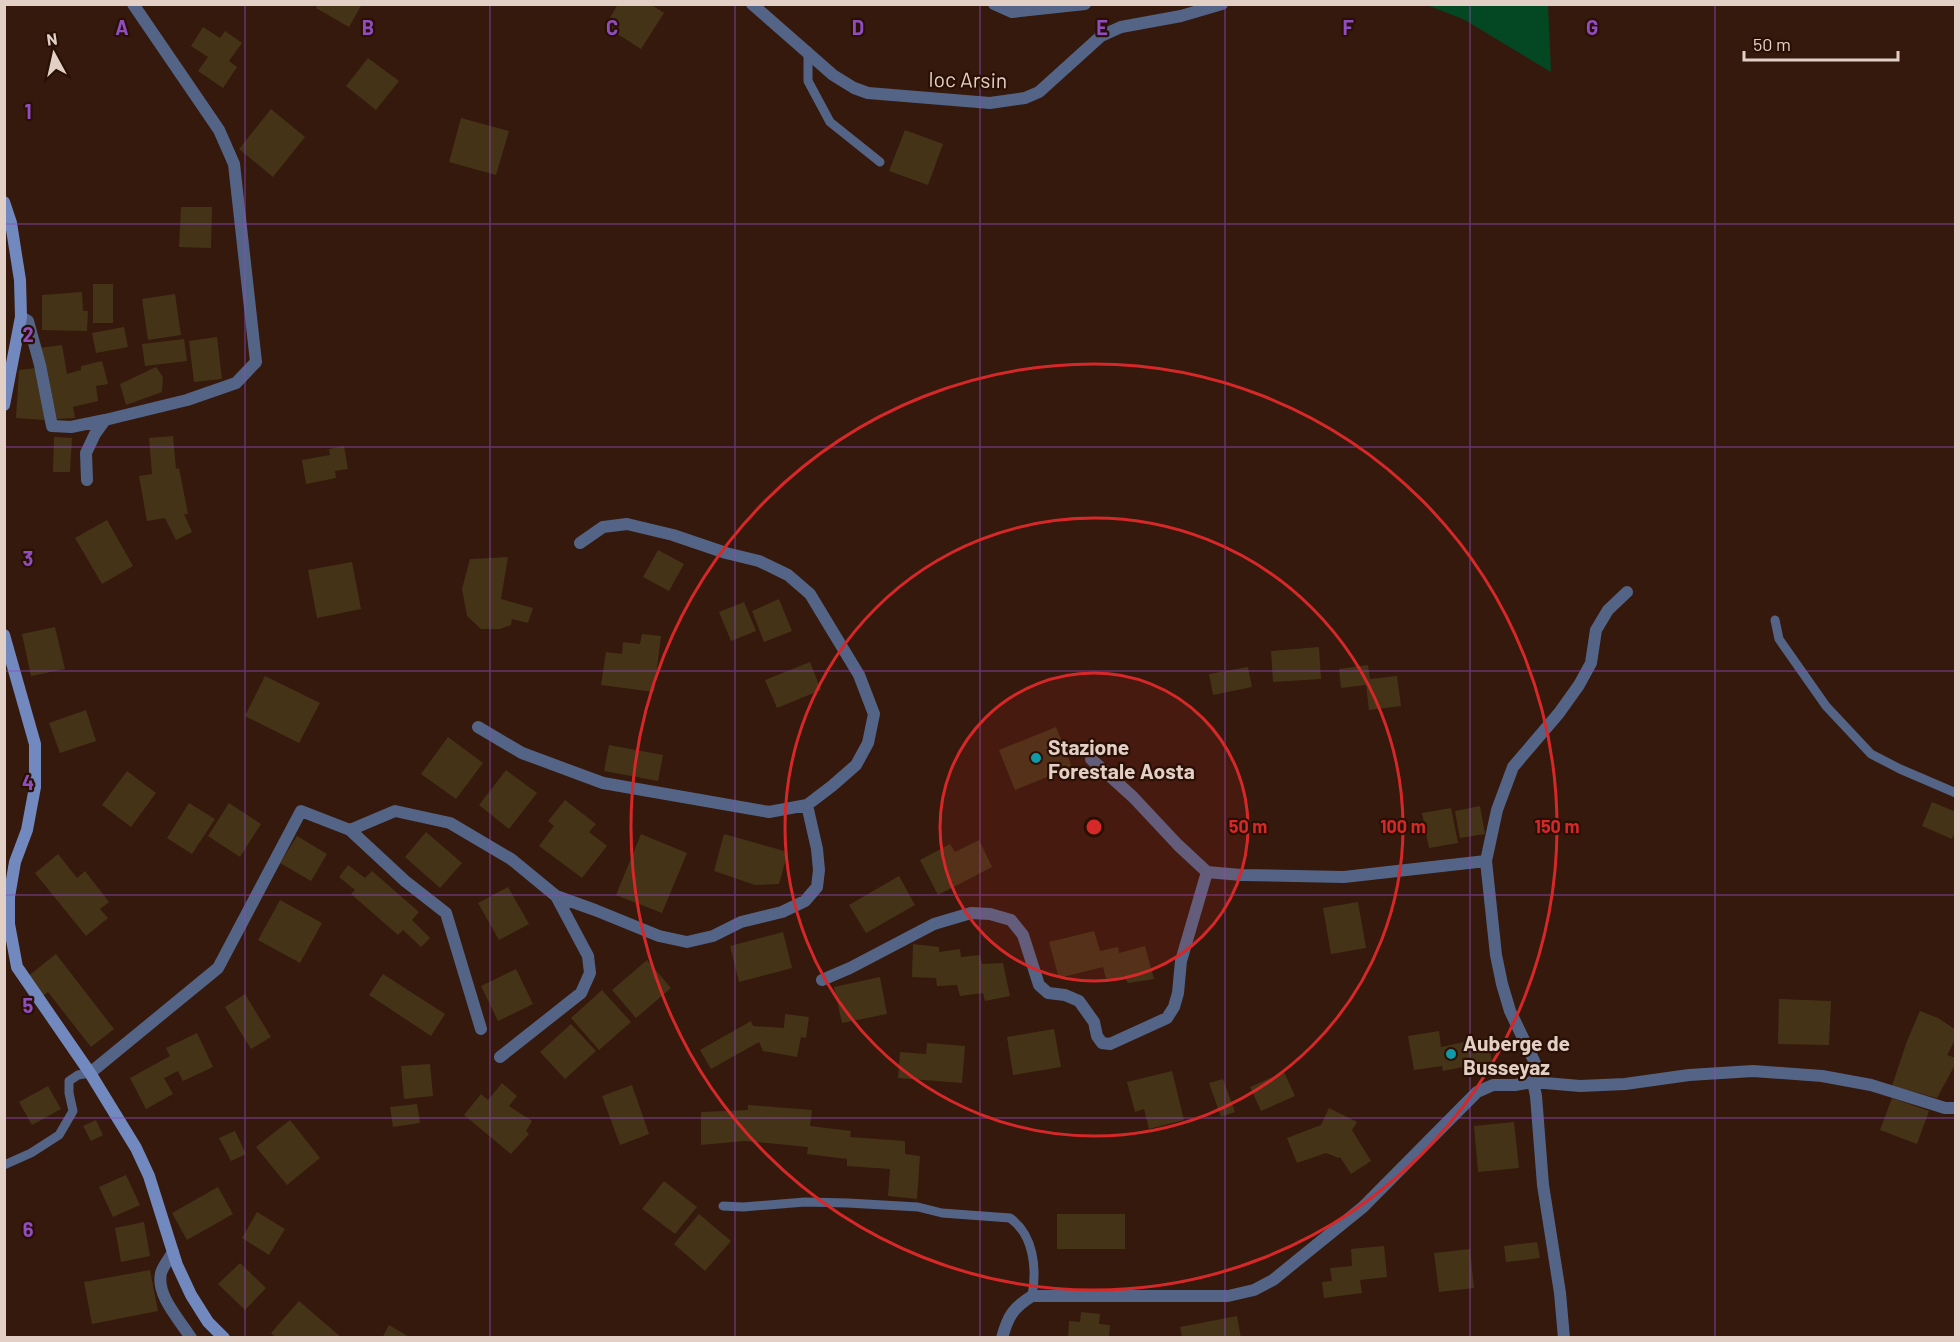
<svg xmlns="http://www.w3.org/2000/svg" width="1960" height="1342" font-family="Barlow,sans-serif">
	<rect width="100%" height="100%" fill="#34190c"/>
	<path fill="#044823" d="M1427 5H1548L1551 72 1465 20Z"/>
	<path fill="#453318" d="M318 4H362L349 27 316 8Z
		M618 4H650L664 13 641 49 605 26Z
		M203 27 220 38 225 31 242 43 229 61 237 67 223 88 198 71 208 57 191 46Z
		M368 58 399 81 376 110 346 86Z
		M271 109 305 137 273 177 239 149Z
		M461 118 509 131 496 175 449 162Z
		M905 130 943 144 928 185 889 171Z
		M181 207H212L211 248 179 247Z
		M93 284H113V323H93Z
		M82 292 83 311H88L87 331 42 330V295Z
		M175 294 181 335 148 340 142 299Z
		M124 327 128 347 96 353 92 333Z
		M217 337 222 379 194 382 189 341Z
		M184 339 187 361 145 366 142 344Z
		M62 345 67 374 81 370V366L102 361 108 384 96 386 98 401 73 407 75 418 57 419 45 363 39 348Z
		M156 367 163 377 162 392 126 405 120 384Z
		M36 368 45 420 16 418 19 370Z
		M173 436 176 469 179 468 188 514H184L192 532 176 540 165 518 147 521 139 476 152 474 149 438Z
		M54 437 72 438 70 472H53Z
		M344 446 348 469 335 471 336 478 306 484 302 460 330 455 329 449Z
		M107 520 133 566 102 584 75 538Z
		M658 550 684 564 669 591 643 577Z
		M508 557 501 599 533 608 528 623 512 619 511 625 500 629H481L467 616 462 589 470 559Z
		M352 562 361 609 317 618 308 570Z
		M779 599 792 631 764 642 752 611Z
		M744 602 756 631 731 641 719 612Z
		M55 627 65 669 31 676 22 634Z
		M642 634 661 636 654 692 601 685 606 652 622 654 623 642 640 644Z
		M1319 647 1321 679 1273 682 1271 651Z
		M810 662 821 690 777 708 765 680Z
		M1368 665 1370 679 1397 676 1401 706 1369 710 1366 685 1341 688 1339 669Z
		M1248 667 1252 687 1213 695 1209 674Z
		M265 676 320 703 299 743 245 716Z
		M86 710 96 741 60 753 49 723Z
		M1056 727 1072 767 1015 790 999 750Z
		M448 737 483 763 456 799 421 774Z
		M609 745 663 755 658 781 604 771Z
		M506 770 537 793 509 829 479 805Z
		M127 771 156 793 131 827 102 805Z
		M565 800 596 824 589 832 607 846 582 878 539 846 554 826 548 821Z
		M1932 802 1956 812V830L1952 839 1922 826Z
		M189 803 215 819 192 854 167 838Z
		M229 803 261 824 240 857 208 836Z
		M1480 806 1485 834 1460 838 1455 811Z
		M1451 808 1458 843 1429 848 1422 813Z
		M426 832 462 863 440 888 405 857Z
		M641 834 687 853 662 913 616 895Z
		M724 834 788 852 779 884 755 885 714 871Z
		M297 836 327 854 311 881 280 863Z
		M979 840 992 867 938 895 920 860 950 844 955 852Z
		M58 854 77 878 85 871 109 902 100 909 108 918 86 936 35 873Z
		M348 865 365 878 372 871 419 912 412 920 430 938 421 947 403 930 398 935 351 894 355 890 339 877Z
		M899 876 915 905 866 933 849 905Z
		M508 887 529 924 499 940 478 903Z
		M280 900 322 923 300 963 258 940Z
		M1358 902 1366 948 1331 954 1323 908Z
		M1094 931 1100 951 1118 947 1119 953 1145 946 1154 979 1128 983 1124 977 1106 979 1103 967 1059 978 1049 942Z
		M783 932 792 968 739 982 730 946Z
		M913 944 939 947V952L960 949 961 957 980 955 982 964 1003 963 1010 996 985 1001 983 993 960 996 957 985 937 986 936 978 912 977Z
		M56 954 114 1029 91 1047 48 992 42 997 27 977Z
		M647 960 671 988 636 1018 612 990Z
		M516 969 533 1004 498 1021 481 986Z
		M383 974 445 1014 431 1036 369 995Z
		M880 977 887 1014 842 1023 834 987Z
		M602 990 631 1022 599 1050 571 1018Z
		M245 994 271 1037 251 1049 225 1007Z
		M1779 999 1831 1001 1829 1045 1778 1044Z
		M1920 1011 1938 1018 1956 1030V1038L1947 1055 1956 1058V1063L1937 1098 1892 1086 1907 1041Z
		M785 1014 809 1017 806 1038 801 1037 797 1057 763 1051 759 1042 711 1069 700 1050 751 1021 753 1026 784 1028Z
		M571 1024 596 1051 565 1079 540 1052Z
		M1054 1029 1061 1067 1013 1075 1007 1037Z
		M1439 1031 1441 1047 1487 1037 1492 1061 1443 1071 1442 1066 1414 1070 1408 1036Z
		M197 1033 213 1067 183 1081 178 1071 164 1078 173 1094 146 1109 130 1078 170 1056 166 1048Z
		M927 1043 965 1046 962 1083 898 1078 900 1052 926 1054Z
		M430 1064 433 1096 404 1099 401 1066Z
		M1172 1071 1184 1120 1149 1129 1144 1109 1135 1112 1127 1082Z
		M1284 1072 1295 1096 1261 1111 1250 1087Z
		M1223 1079 1235 1112 1221 1117 1209 1083Z
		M502 1083 517 1096 509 1106 532 1121 526 1131 529 1134 511 1154 464 1115 481 1094 488 1100Z
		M632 1085 649 1134 620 1145 602 1096Z
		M48 1086 61 1109 32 1125 19 1102Z
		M1892 1098 1929 1111 1917 1144 1880 1130Z
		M417 1104 420 1123 393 1127 390 1107Z
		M748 1105 812 1110 810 1126 851 1131 850 1137 905 1141V1154L920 1156 917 1199 888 1196 890 1169 847 1166V1159L807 1154 808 1147 745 1141 701 1145V1112L748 1110Z
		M1329 1108 1357 1122 1352 1130 1371 1161 1351 1174 1340 1157 1339 1158 1326 1153 1297 1163 1287 1138 1321 1125Z
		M96 1120 103 1135 91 1141 83 1126Z
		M290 1120 320 1158 287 1185 256 1147Z
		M1514 1122 1519 1168 1478 1172 1474 1126Z
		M235 1131 246 1154 231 1161 219 1138Z
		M126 1175 140 1205 113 1217 99 1187Z
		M664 1181 697 1207 675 1234 642 1209Z
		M218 1187 233 1214 187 1240 172 1213Z
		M257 1212 285 1229 269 1255 242 1238Z
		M699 1214 731 1241 705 1271 674 1244Z
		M1057 1214H1125V1249H1057Z
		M144 1222 150 1256 121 1262 115 1228Z
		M1537 1242 1540 1258 1506 1262 1504 1246Z
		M1384 1246 1387 1277 1360 1280 1362 1293 1324 1298 1322 1282 1332 1281 1330 1268 1352 1266 1351 1249Z
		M1470 1249 1474 1288 1439 1292 1434 1253Z
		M240 1263 266 1288 245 1310 218 1284Z
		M150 1270 158 1311 92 1324 84 1282Z
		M299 1301 342 1338H276L271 1333Z
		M1081 1312 1100 1314 1099 1324 1110 1325 1109 1338H1068L1069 1321 1080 1322Z
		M1237 1316 1241 1338H1182L1180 1327Z
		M389 1325 411 1338H382Z"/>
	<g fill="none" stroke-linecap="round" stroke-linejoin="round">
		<path stroke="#546486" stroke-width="9" d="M808 51V81L830 122 880 162
			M1775 620 1779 639 1826 706 1871 754 1900 769 1956 793
			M4 1165 31 1153 59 1135 73 1111 69 1093V1081L78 1075 90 1073
			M723 1206 743 1207 805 1202 848 1203 918 1207 942 1213 1010 1218C1034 1235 1037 1269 1032 1296"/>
		<path stroke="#546486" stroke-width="12" d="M752 4 833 75 854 88 868 93 990 103 1025 98 1039 92 1101 36 1121 27 1181 16 1222 4
			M994 4 1012 12 1085 4
			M21 317 28 321 40 365 52 426 71 427 105 420
			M87 480 86 453 95 434 105 420 187 400 236 383 256 362 234 164 219 130 133 4
			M478 727 522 753 603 783 769 812 807 805
			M1091 759 1133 797 1178 845 1207 872 1241 875 1344 877 1486 861
			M350 830 395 811 450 823 511 859 556 896 595 910 659 936 687 942 713 936 741 922 782 912 805 901 817 887 819 870 817 849 807 805 832 786 856 765 868 743 874 714 859 675 810 594 788 575 759 561 726 553 673 535 627 524 603 527 580 543
			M822 980 850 968 934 924 971 913 990 914 1011 920 1023 935 1039 985 1048 993 1065 995 1079 1001 1094 1022 1097 1036 1102 1043 1110 1044 1167 1018 1174 1007 1178 993 1181 961 1207 872
			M500 1057 581 993 590 973 588 956 556 896
			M90 1073 218 968 301 811 350 830 405 881 446 913 481 1029
			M173 1252C169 1259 163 1266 161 1273 156 1296 180 1320 191 1338
			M1002 1338C1008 1316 1013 1308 1032 1296H1228L1254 1290 1273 1280 1363 1207 1477 1092 1493 1085H1515L1533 1082 1580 1086 1625 1084 1689 1075 1753 1071 1822 1076 1871 1085 1945 1108H1956
			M1564 1338 1560 1293 1543 1185 1536 1096 1533 1082 1538 1069 1510 1011 1502 984 1496 955 1486 861 1497 810 1513 767 1559 713 1579 685 1591 663 1596 630 1608 610 1627 592"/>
		<path stroke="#7189bf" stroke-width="12" d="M4 202 11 223 20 280 21 317 4 405
			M4 635 35 744V787L27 830 15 862 9 897V924L17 967 90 1073 136 1148 149 1176 177 1265 191 1295 208 1322 224 1338"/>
	</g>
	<path fill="none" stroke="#904dc0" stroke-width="1.5" stroke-opacity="0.55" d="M245 4V1338M490 4V1338M735 4V1338M980 4V1338M1225 4V1338M1470 4V1338M1715 4V1338M4 224H1956M4 447H1956M4 671H1956M4 895H1956M4 1118H1956"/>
	<circle cx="1094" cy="827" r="154" fill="#d62828" fill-opacity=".12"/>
	<g fill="none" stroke="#d62828" stroke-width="3">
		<circle cx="1094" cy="827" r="154"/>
		<circle cx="1094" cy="827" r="309"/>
		<circle cx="1094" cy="827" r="463"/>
	</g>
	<g fill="#0f9aa8" stroke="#2a1004" stroke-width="2">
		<circle cx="1036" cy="758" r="6"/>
		<circle cx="1451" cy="1054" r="6"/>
	</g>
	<g text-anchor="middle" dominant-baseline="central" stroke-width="4.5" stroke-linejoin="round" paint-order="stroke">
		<g font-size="21" fill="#e2cfc6" stroke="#2a1004">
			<text transform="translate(968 79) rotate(1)">loc Arsin</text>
		</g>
		<g font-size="21" font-weight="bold" fill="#e2cfc6" stroke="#2a1004" text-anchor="start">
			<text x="1048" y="746">Stazione<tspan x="1048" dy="24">Forestale Aosta</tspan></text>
			<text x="1463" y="1042">Auberge de<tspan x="1463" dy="24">Busseyaz</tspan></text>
		</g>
	</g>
	<g font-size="20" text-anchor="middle" font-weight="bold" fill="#904dc0" stroke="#2a1004" stroke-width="4.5" stroke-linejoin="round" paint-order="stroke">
		<text x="122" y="35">A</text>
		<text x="368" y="35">B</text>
		<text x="612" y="35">C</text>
		<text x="858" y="35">D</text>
		<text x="1102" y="35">E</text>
		<text x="1348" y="35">F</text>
		<text x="1592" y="35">G</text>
		<text x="28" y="119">1</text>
		<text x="28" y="342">2</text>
		<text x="28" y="566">3</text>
		<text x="28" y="790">4</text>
		<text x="28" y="1013">5</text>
		<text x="28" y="1237">6</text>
	</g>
	<circle cx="1094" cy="827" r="9" fill="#d62828" stroke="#2a1004" stroke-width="3"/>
	<g font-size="18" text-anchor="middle" font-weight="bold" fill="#d62828" stroke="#2a1004" stroke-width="4.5" stroke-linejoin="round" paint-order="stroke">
		<text x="1248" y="833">50 m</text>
		<text x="1403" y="833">100 m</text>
		<text x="1557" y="833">150 m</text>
	</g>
	<rect width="1960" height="1342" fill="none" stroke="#e2cfc6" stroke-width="12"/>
	<g transform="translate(54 54) rotate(352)" stroke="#2a1004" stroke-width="4.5" paint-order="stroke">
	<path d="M0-4.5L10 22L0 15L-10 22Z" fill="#e2cfc6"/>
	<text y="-9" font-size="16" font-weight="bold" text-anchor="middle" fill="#e2cfc6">N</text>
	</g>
	<path d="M1744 51v9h154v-9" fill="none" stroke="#e2cfc6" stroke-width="3"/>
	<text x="1753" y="51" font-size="18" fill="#e2cfc6" stroke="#2a1004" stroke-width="4.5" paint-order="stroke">50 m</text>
</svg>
